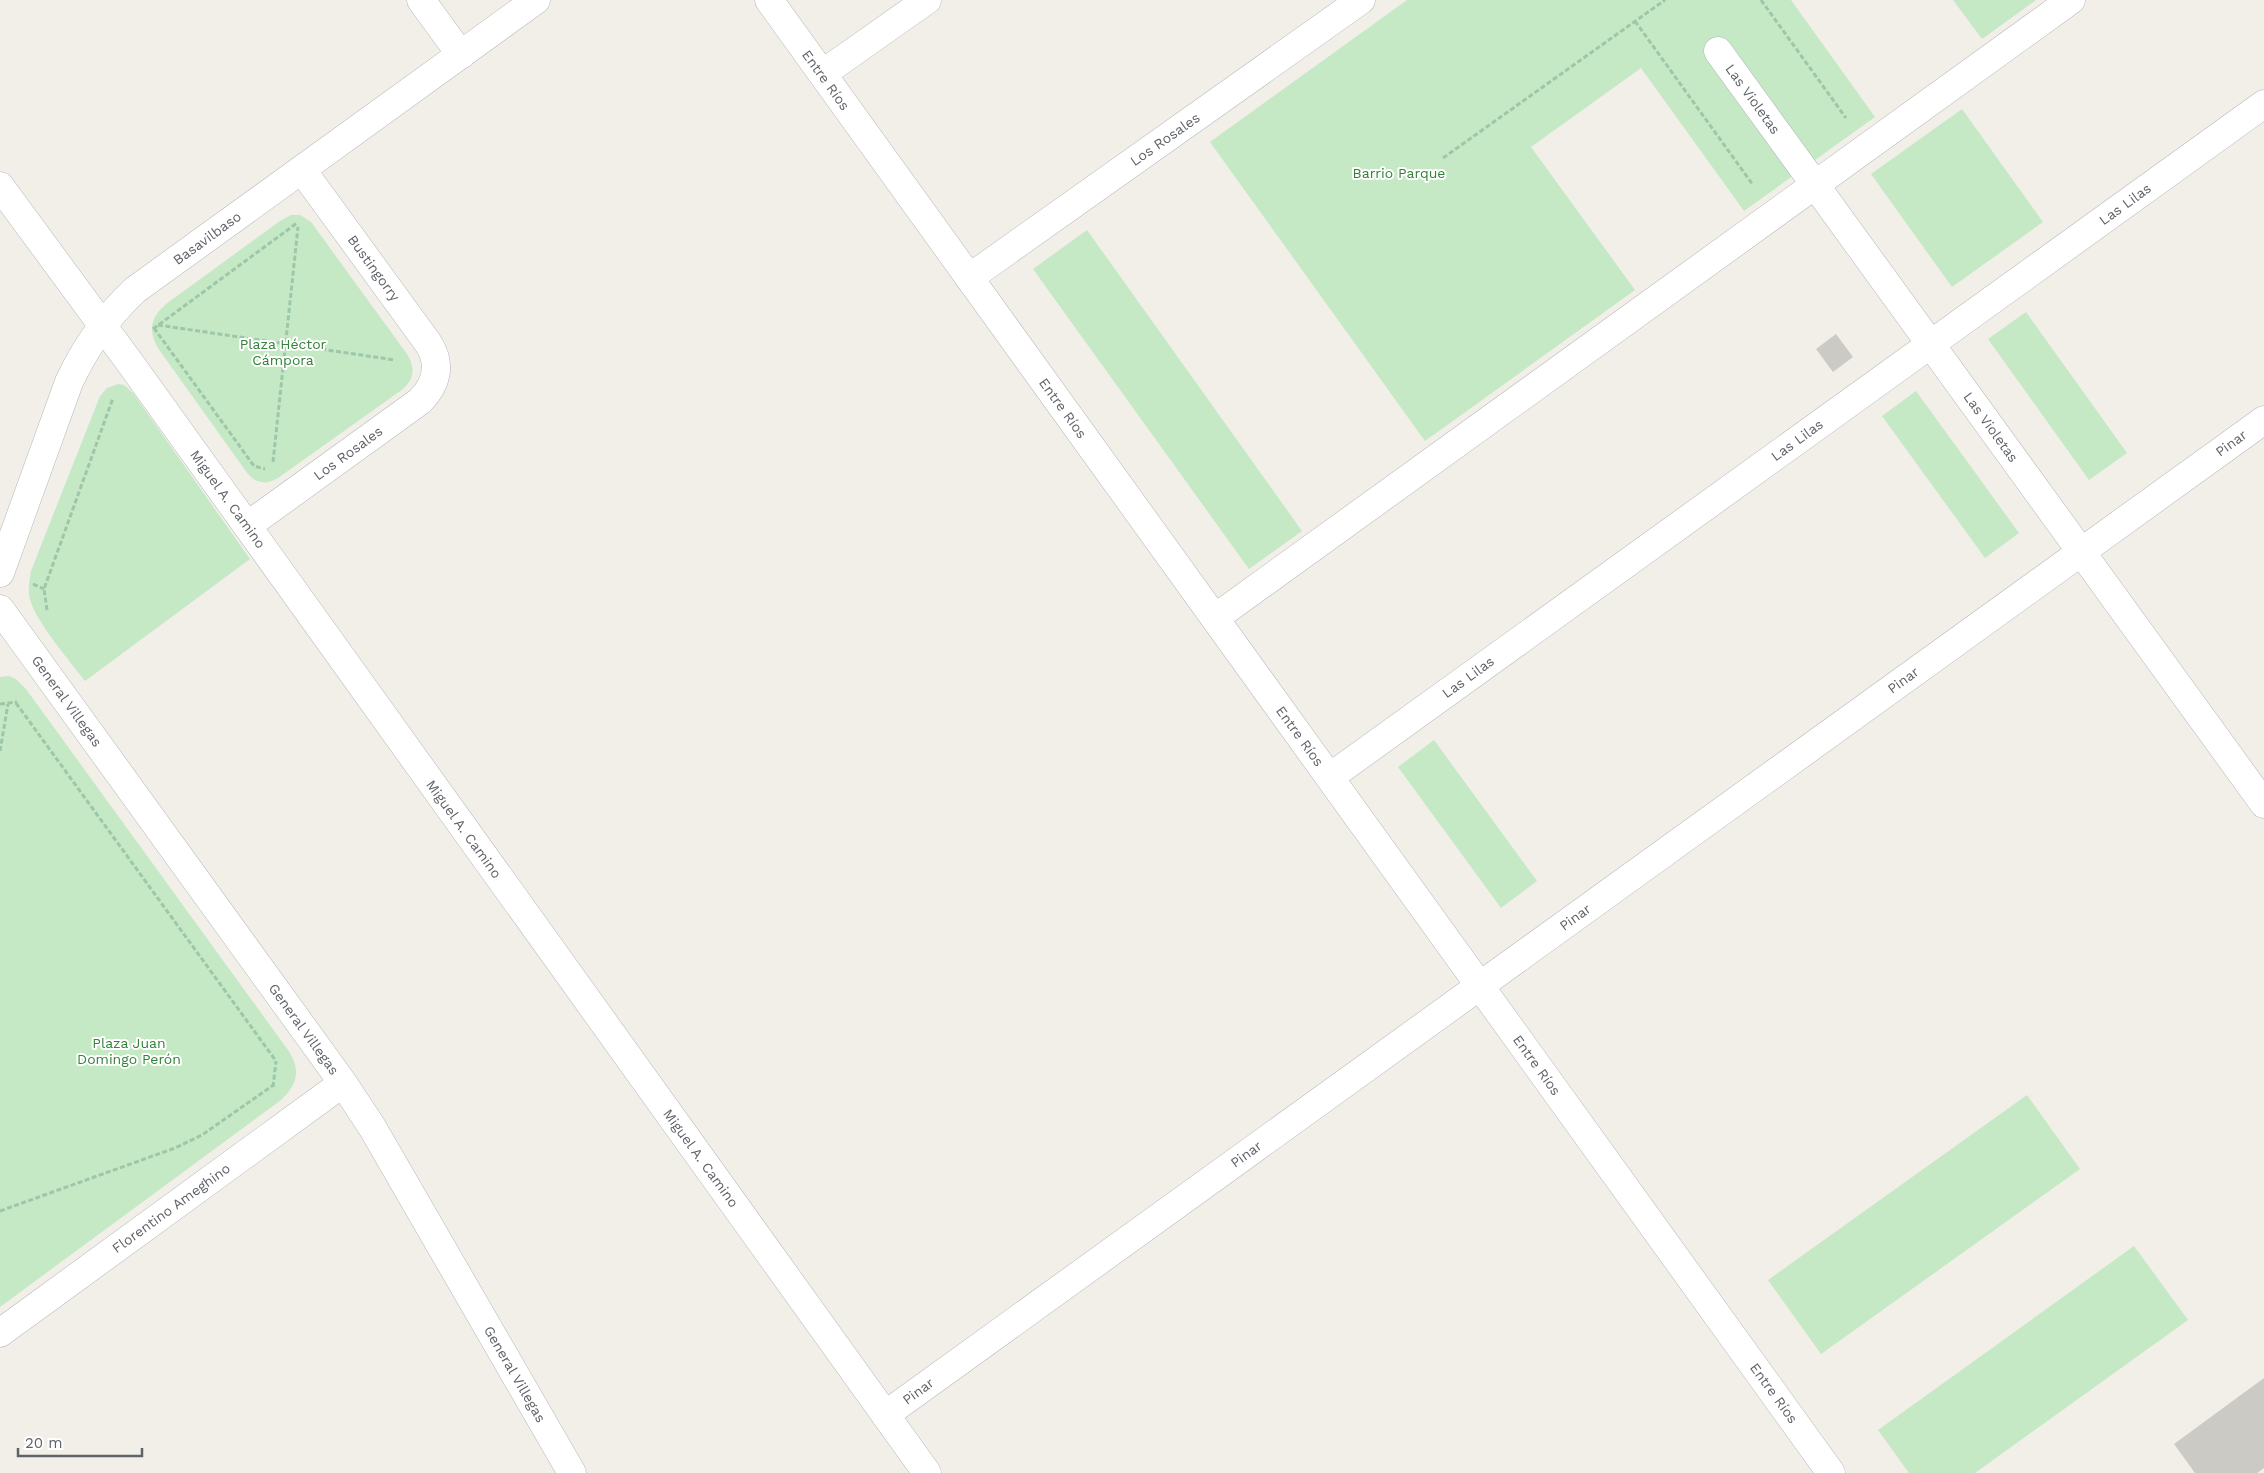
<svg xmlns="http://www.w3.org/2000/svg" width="2264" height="1473" font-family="'Work Sans',sans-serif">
	<rect width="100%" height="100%" fill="#f1efe8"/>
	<path fill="#c5e8c5" d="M1407 0H1791L1875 117 1744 211 1641 68 1531 147 1635 290 1425 441 1210 142Z
		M1953 0H2036L1982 39Z
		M1962 109 2043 222 1952 287 1871 174Z
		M291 215H300L311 222 407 354C415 367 415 378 403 389L278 478C264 486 254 483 245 470L160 351C148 332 149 319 166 304L280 221Z
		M1087 230 1302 531 1249 569 1033 269Z
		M2026 312 2127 453 2089 480 1988 339Z
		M118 384 124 385 133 393 250 559 85 681C71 662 31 617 29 594 28 587 30 578 31 571L100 396 107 388Z
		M1916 391 2019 533 1985 558 1882 416Z
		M9 676 16 679 26 689 288 1050C301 1070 298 1084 281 1100L0 1307V677Z
		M1434 740 1537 881 1501 908 1398 767Z
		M2027 1095 2080 1169 1821 1354 1768 1280Z
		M2134 1246 2188 1320 1975 1473H1909L1878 1430Z"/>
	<path fill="#cccac5" d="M1836 334 1853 357 1833 372 1816 349Z
		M2264 1378V1468L2257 1473H2195L2174 1444Z"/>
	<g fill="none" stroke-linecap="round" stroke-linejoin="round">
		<g stroke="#b5b8bc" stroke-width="29">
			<path id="minor" d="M421 0 461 55
				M769 0 1831 1473
				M1718 51 2264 804
				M822 74 927 0
				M0 186 133 367 927 1473
				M969 278 1361 0
				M247 526 420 401C437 384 442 364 428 343L302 170
				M0 573 69 382C86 346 106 317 135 290L536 0
				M0 609 343 1083 372 1127 572 1473
				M1215 618 2071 0
				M1330 777 2264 104
				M0 1333 343 1083
				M885 1415 2264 420"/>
		</g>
		<path stroke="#9cc7a9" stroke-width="3" stroke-dasharray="5 2.5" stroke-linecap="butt" d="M1761 0 1846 118
			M1635 21 1753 185
			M1443 158 1665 0
			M158 325 395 360
			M154 328 254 466 265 469
			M153 329 297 223
			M273 462 298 227
			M33 584 44 589
			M47 610 44 589 113 398
			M16 703 276 1061
			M0 704 17 702
			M0 751 8 704
			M273 1087 276 1061
			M0 1211 175 1148 202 1135 272 1086"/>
		<use href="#minor" stroke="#fff" stroke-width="28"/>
	</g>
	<g text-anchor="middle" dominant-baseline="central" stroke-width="4" stroke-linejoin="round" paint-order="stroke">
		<g font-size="14" fill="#5f6368" stroke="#fff">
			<text transform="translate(826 80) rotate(54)">Entre Ríos</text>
			<text transform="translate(1753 99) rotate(54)">Las Violetas</text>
			<text transform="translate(1165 139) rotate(-35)">Los Rosales</text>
			<text transform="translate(2125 204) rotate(-36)">Las Lilas</text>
			<text transform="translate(207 238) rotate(-36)">Basavilbaso</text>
			<text transform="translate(374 268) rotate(54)">Bustingorry</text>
			<text transform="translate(1063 408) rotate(54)">Entre Ríos</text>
			<text transform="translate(1991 427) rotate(54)">Las Violetas</text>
			<text transform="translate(1797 440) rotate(-36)">Las Lilas</text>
			<text transform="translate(2231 443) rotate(-36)">Pinar</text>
			<text transform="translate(348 453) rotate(-36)">Los Rosales</text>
			<text transform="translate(228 499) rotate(54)">Miguel A. Camino</text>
			<text transform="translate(1468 677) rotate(-36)">Las Lilas</text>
			<text transform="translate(1903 680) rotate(-36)">Pinar</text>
			<text transform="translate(67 701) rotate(54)">General Villegas</text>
			<text transform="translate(1300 736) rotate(54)">Entre Ríos</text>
			<text transform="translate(464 829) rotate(54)">Miguel A. Camino</text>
			<text transform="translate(1575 917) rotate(-36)">Pinar</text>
			<text transform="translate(304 1029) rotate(54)">General Villegas</text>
			<text transform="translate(1537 1065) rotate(54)">Entre Ríos</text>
			<text transform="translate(1246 1154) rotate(-36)">Pinar</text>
			<text transform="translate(701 1158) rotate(54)">Miguel A. Camino</text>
			<text transform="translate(171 1208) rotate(-36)">Florentino Ameghino</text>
			<text transform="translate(515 1374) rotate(60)">General Villegas</text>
			<text transform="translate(918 1391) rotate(-36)">Pinar</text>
			<text transform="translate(1774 1393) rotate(54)">Entre Ríos</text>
		</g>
		<g font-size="14" fill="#348238" stroke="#fff">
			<text x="1399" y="173">Barrio Parque</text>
			<text x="283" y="344">Plaza Héctor<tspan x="283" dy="16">Cámpora</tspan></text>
			<text x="129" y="1043">Plaza Juan<tspan x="129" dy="16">Domingo Perón</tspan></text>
		</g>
	</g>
	<path d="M18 1448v8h124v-8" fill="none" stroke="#5f6368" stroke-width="2.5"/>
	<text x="25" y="1448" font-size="15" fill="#5f6368" stroke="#ffffff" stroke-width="4" paint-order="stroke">20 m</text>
</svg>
